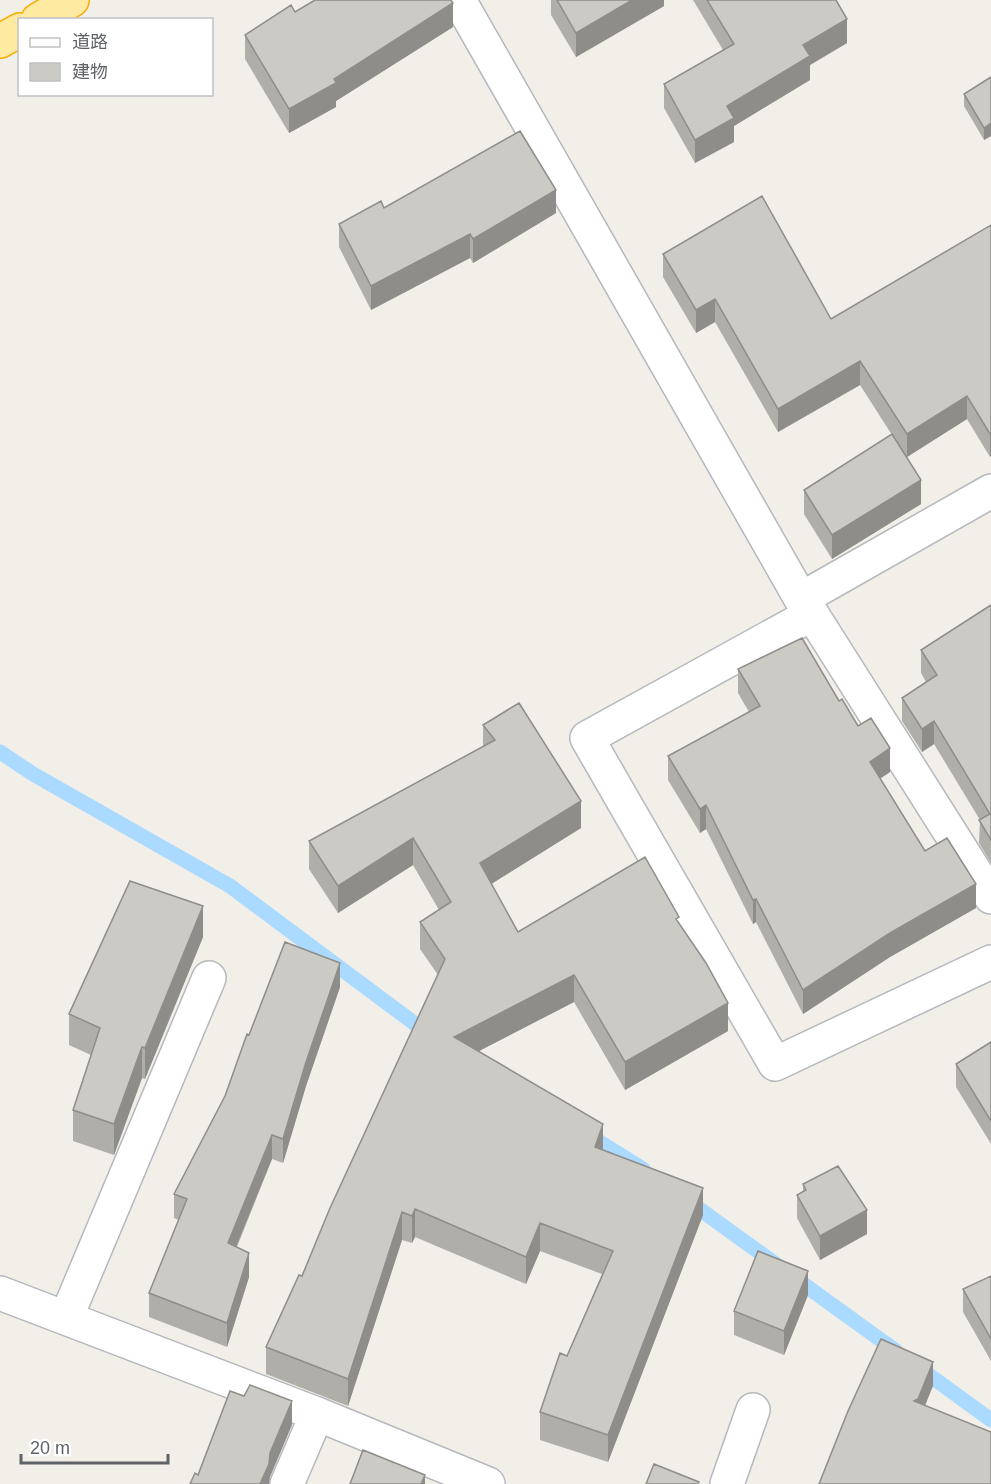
<svg xmlns="http://www.w3.org/2000/svg" width="991" height="1484" font-family="Arial,'Noto Sans JP',sans-serif">
	<rect width="100%" height="100%" fill="#f1efe8"/>
	<g fill="none" stroke-linecap="round" stroke-linejoin="round">
		<path stroke="#aadaff" stroke-width="15" d="M0 752 33 774 230 886 430 1035
			M587 1134 643 1169
			M687 1200 896 1351
			M918 1367 991 1420"/>
		<g stroke="#b5b8bc" stroke-width="36">
			<path id="minor" d="M459 0 801 599 812 614 991 897
				M801 599 991 491
				M812 614 587 738 775 1064 991 962
				M0 1293 317 1414 488 1484
				M66 1318 209 978
				M287 1484 317 1414
				M727 1484 753 1410"/>
		</g>
		<g stroke="#f9ab00" stroke-width="36">
			<path id="trunk" d="M38 20 72 0
				M0 41 20 30"/>
		</g>
		<use href="#minor" stroke="#fff" stroke-width="33"/>
		<use href="#trunk" stroke="#feeaa1" stroke-width="33"/>
	</g>
	<path fill="#afaea9" d="M551 0H664V6L576 57 551 15Z
		M693 0H836L847 43 810 65V80L734 126V142L695 163 664 108V84L723 50Z
		M295 12 453 27 336 101V107L289 133 245 59V35Z
		M991 77V136L984 140 964 106V94Z
		M556 213 473 263 470 258 371 310 339 247V224Z
		M991 225V456L990 457 967 419 907 457 921 504 832 559 804 514V490L892 435 860 385 778 432 715 322 696 333 663 277V254L831 319Z
		M991 605V863L979 843 980 820 934 744 922 752 902 721V698L926 682 921 673V650Z
		M738 669 839 701 858 726 890 772 880 779 925 851 976 908 890 957 803 1014 756 922 753 924 706 829 700 833 668 780V756L749 712 738 693Z
		M483 725 581 828 491 884 518 932 679 924 728 1031 625 1090 574 1002 479 1051 603 1150 703 1215 608 1462 540 1440V1412L567 1356 602 1274 540 1251 526 1284 415 1237 412 1243 402 1240 348 1406 266 1374V1347L302 1276 438 975 420 949V922L439 910 413 865 338 913 309 869V841L483 747Z
		M203 937 145 1079 142 1078 114 1155 73 1141V1110L91 1055 69 1045V1014Z
		M340 987 306 1086 283 1163 272 1159 237 1247 249 1277 227 1347 149 1317V1293L179 1220 174 1218V1194L225 1096 249 1035Z
		M991 1042V1144L956 1087V1064Z
		M803 1184 867 1234 820 1260 797 1218V1195L803 1192Z
		M991 1276V1361L963 1312V1289Z
		M808 1295 784 1355 734 1335V1311Z"/>
	<path fill="#8f8d8a" d="M632 0H664V6L576 57V33Z
		M453 3V27L336 101V107L289 133V109L334 79Z
		M847 19V43L810 65V80L734 126V142L695 163V140L727 106 803 45Z
		M991 123V136L984 140V128Z
		M556 190V213L473 263V239Z
		M470 234V258L371 310V286Z
		M715 299V322L696 333V310Z
		M860 361V385L778 432V409Z
		M967 396V419L907 457V434Z
		M991 433V456L990 457V434Z
		M921 480V504L832 559V535Z
		M934 721V744L922 752V729Z
		M890 748V772L870 785V762Z
		M581 801V828L480 891V863Z
		M706 805V829L700 833V809Z
		M413 838V865L338 913V886Z
		M976 884V908L890 957 803 1014V990L890 933Z
		M756 899V922L753 924V900Z
		M203 906V937L145 1079V1048Z
		M340 963V987L306 1086 283 1163V1139L306 1062Z
		M574 975V1002L454 1064V1037Z
		M728 1003V1031L625 1090V1062Z
		M142 1047V1078L114 1155V1124Z
		M603 1124V1151L595 1147Z
		M272 1135V1159L228 1266V1243Z
		M703 1188V1215L608 1462V1435Z
		M415 1209V1237L412 1243V1216Z
		M867 1210V1234L820 1260V1236Z
		M402 1212V1240L348 1406V1379Z
		M540 1223V1251L526 1284V1257Z
		M249 1253V1277L227 1347V1323Z
		M808 1271V1295L784 1355V1331Z
		M933 1362V1386L918 1423 914 1401Z
		M292 1401V1425L270 1477 269 1484H260L270 1453Z
		M425 1475V1484H421Z"/>
	<path fill="#cccac5" stroke="#8f8d8a" stroke-width="1.5" d="M315 0H451L453 3 334 79 336 83 289 109 245 35 291 5 295 12Z
		M557 0H632L576 33Z
		M707 0H836L847 19 803 45 810 56 727 106 734 118 695 140 664 84 734 44Z
		M991 77V123L984 128 964 94Z
		M520 131 556 190 473 239 470 234 371 286 339 224 381 201 384 208Z
		M762 196 831 319 991 225V433L990 434 967 396 907 434 860 361 778 409 715 299 696 310 663 254Z
		M892 434 921 480 832 535 804 490Z
		M991 605V840L979 820 990 814 934 721 922 729 902 698 937 675 921 650Z
		M802 638 839 701 842 699 858 726 871 718 890 748 870 762 925 851 947 838 976 884 890 933 803 990 756 899 753 900 706 805 700 809 668 756 760 706 738 669Z
		M519 703 581 801 480 863 518 932 645 857 679 917 676 919 706 963 728 1003 625 1062 574 975 454 1037 603 1124 595 1147 703 1188 608 1435 540 1412 560 1353 567 1356 613 1251 540 1223 526 1257 415 1209 412 1216 402 1212 348 1379 266 1347 299 1275 302 1276 330 1208 445 959 420 922 451 902 413 838 338 886 309 841 495 740 483 725Z
		M130 881 203 906 145 1048 142 1047 114 1124 73 1110 100 1028 69 1014Z
		M285 942 340 963 306 1062 283 1139 272 1135 228 1243 249 1253 227 1323 149 1293 187 1199 174 1194 225 1096 247 1034 249 1035Z
		M991 1042V1121L956 1064Z
		M838 1166 867 1210 820 1236 797 1195 806 1190 803 1184Z
		M758 1251 808 1271 784 1331 734 1311Z
		M991 1276V1339L963 1289Z
		M881 1339 933 1362 918 1399 914 1401 991 1432V1484H819L848 1411Z
		M250 1385 292 1401 270 1453 269 1464 260 1484H190L195 1473 198 1475 230 1391 244 1396Z
		M363 1450 425 1475 421 1484H350Z
		M654 1464 699 1482 698 1484H646Z"/>
	<rect x="18" y="18" width="195" height="78" fill="#ffffff" stroke="#bfc1c3" stroke-width="1.5"/>
	<rect x="30" y="38" width="30" height="9" fill="#ffffff" stroke="#bfc1c3" stroke-width="1.5"/>
	<text x="72" y="48" font-size="18" fill="#5f6368">道路</text>
	<rect x="30" y="63" width="30" height="18" fill="#cccac5" stroke="#bfc1c3" stroke-width="1.5"/>
	<text x="72" y="78" font-size="18" fill="#5f6368">建物</text>
	<path d="M21 1454v9h147v-9" fill="none" stroke="#5f6368" stroke-width="3"/>
	<text x="30" y="1454" font-size="18" fill="#5f6368" stroke="#ffffff" stroke-width="4.5" paint-order="stroke">20 m</text>
</svg>
